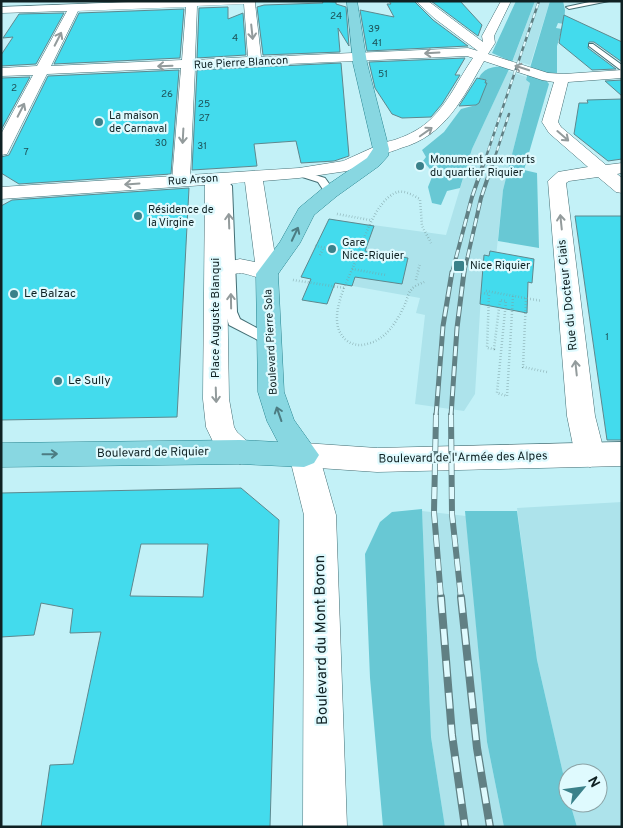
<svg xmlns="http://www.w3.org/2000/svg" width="623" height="828" font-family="Overpass,sans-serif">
	<rect width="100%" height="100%" fill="#c3f1f7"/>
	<path fill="#ade3eb" d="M535 1H550L530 65 513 60Z
		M508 71 527 77 526 80 530 83 503 190 496 257 481 295 475 394 464 411 415 404 425 315 416 313 420 298 302 277 329 219 446 235 472 149Z
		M622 502V827H577L570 803H598V773H568V795L537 660 517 508Z
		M422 511 466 516 487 742 504 827H445L431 737Z"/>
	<path fill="#68c8d4" d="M516 1H535L512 62 492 53Z
		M550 1H563L565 10 564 24 558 23 556 28 562 29 557 46V73H547L530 68Z
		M505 66 510 67 472 149 460 188 447 191 441 205 432 203 428 187 432 177 430 169 423 161 426 157 422 150 444 132 461 109 476 105 486 80 479 78C484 67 494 67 505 66Z
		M528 73 545 79 549 84 524 170 537 173 539 248 498 241 503 190 530 83 526 80Z
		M422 509 431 737 445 827H383L370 678 365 554 380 522 392 512Z
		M465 511H517L537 660 568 795V803H570L577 827H504L487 742Z"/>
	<path fill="#43dbed" stroke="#5e888e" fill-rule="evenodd" d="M322 1 336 2V4L346 7 349 46 338 28 340 52 263 55 257 7 264 5 323 3Z
		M389 1H414L433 20 468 46 367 51 360 10 394 17 387 4H391Z
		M431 1H460L482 25 478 36Z
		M228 7V19L243 13 246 55 197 58 199 8Z
		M184 9 180 58 54 64 79 13Z
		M64 13 36 64 1 66V55L13 37 3 38 19 14Z
		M564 15 622 42V62L594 42H589L588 48 616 69 592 70 559 43Z
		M465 58 455 75H460L442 104 431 117 402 118 392 114 375 88 369 62Z
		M341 63 349 156 334 161 301 163 296 141 254 144 257 166 192 170 197 70Z
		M179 70 171 174 19 184 1 173V157L9 155 48 76Z
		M30 77 1 130V78Z
		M477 78 486 80 485 83H487L479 103 476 105 459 106Z
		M622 80V96L605 81Z
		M622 99V159L608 161 574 134 579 103H588L587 100Z
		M189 188 177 417 1 420V206L12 200Z
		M575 216H622V440H607Z
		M329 219 374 226 365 251 408 258 402 284 355 277 352 286 335 283 327 304 302 300 311 279 301 277Z
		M490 251 534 259 532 283 528 282 527 313 480 304 484 255 489 256Z
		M241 488 279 520 270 827H41L50 765 73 764 101 632 70 633 73 609 41 603 34 635 1 637V493ZM141 544H208L203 597 130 596Z"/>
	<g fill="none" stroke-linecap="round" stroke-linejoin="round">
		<g stroke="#446e74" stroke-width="2">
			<path id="service" d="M594 1H609L569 9 566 7Z
				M589 44H593L622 65V71L589 46Z
				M299 170 325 178 335 192 330 195 326 194 318 182 296 175 294 173Z
				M220 175 223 176 232 186 237 312 240 319 268 334 276 347 274 350H264L258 340 229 325 225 312 222 186 215 178Z"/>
		</g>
		<g stroke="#446e74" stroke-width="1">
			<path id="minor" d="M154 1H256L255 3 261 57 468 48 478 51 434 18 416 1H428L483 42 482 36 501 1H511L494 36 495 43 488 54 548 73 564 74 622 70V78L568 82 558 122 561 127 606 165 622 163V173L617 174 622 178V193L616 192 598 177 569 181 566 183 595 416 605 455 600 463 590 467 580 463 575 455 567 416 548 181 558 172 588 167 549 133 542 122 554 82 542 80 484 61C463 98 445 136 401 148 393 151 384 155 375 153L373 149C377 142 390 142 397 139 409 135 422 128 431 119 449 102 459 78 473 58L467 56 195 68 190 180 187 184 181 185 175 184 172 180 181 68 47 74 7 154 1 155V134L33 75 1 76V68L37 66 67 11 1 13V7ZM244 4 248 57 195 60 197 6ZM186 7 182 60 51 66 78 11Z"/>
		</g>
		<g stroke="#446e74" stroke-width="1">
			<path id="tertiary" d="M304 443 314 447 319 455 336 515 347 827H303L304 515 289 455 294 447Z"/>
		</g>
		<g stroke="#446e74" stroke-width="1">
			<path id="secondary" d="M381 144 387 145 389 149 387 153 347 171 299 178 263 181 278 274 275 279C257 283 243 265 227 278L229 399 234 427 237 432 250 444 255 452 250 460 240 464 230 460 216 448 206 427 203 399 205 185 1 199V187L299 168 343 161ZM245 182 255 262 240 259 227 262 223 185Z
				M622 442V466L377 472 304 467 294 463 289 455 294 447 304 443 377 448Z"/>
		</g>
		<g stroke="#2a8692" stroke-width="1">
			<path id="primary" d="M347 1H357L367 63 389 149 388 156 379 166 337 196 314 215 300 243 278 274 284 392 294 420 319 455 314 463 304 467 240 464 1 467V443L240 440 278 442 267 421 258 392 256 274 280 242 299 208 323 188 367 158 373 149 353 63Z"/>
		</g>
		<path stroke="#7da0a4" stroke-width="2.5" stroke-dasharray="0.5 2.5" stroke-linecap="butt" d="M337 214 370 220
			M315 246 408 261
			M320 255 324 247
			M352 269 386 275
			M293 280 345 288
			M416 280 420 263
			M424 282C420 284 413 286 411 290 408 293 407 300 405 304 398 320 386 340 367 344 360 346 352 345 346 340 325 322 346 284 354 265 362 244 374 203 395 193 404 189 412 195 420 199L422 226 431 243
			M486 291 542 301
			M481 293 489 294 487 348 494 349 500 300 506 301 497 393 507 396 513 296
			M526 298 523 367 547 372"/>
		<use href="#service" fill="#fff" fill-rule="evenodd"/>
		<use href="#minor" fill="#fff" fill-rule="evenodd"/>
		<use href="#tertiary" fill="#fff" fill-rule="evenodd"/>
		<use href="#secondary" fill="#fff" fill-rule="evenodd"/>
		<use href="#primary" fill="#88d7e1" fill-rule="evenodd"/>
		<g stroke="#618084" stroke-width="2.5">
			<path id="rail-far4" d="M485 160 539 1
				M494 160 509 114"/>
		</g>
		<g stroke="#618084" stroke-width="4">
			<path id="rail-far3" d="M452 273 472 197 485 159
				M464 273 481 198 494 159"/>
		</g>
		<g stroke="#618084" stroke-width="5">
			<path id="rail-far2" d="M436 416 443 326 452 272
				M451 416 457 328 464 272"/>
		</g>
		<g stroke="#618084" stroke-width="6">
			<path id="rail-far1" d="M436 415 434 512 441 598
				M451 415 452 514 461 598"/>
		</g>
		<g stroke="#618084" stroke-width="8">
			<path id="rail" d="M441 597 452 735 465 827
				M461 597 477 748 490 827"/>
		</g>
		<use href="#rail-far4" stroke="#dffafe" stroke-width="2" stroke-dasharray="5" stroke-linecap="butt"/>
		<use href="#rail-far3" stroke="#dffafe" stroke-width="2.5" stroke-dasharray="8" stroke-linecap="butt"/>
		<use href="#rail-far2" stroke="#dffafe" stroke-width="3" stroke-dasharray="10" stroke-linecap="butt"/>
		<use href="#rail-far1" stroke="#dffafe" stroke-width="4.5" stroke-dasharray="12" stroke-linecap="butt"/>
		<use href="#rail" stroke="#dffafe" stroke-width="5.5" stroke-dasharray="16" stroke-linecap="butt"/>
	</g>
	<defs><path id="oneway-shaft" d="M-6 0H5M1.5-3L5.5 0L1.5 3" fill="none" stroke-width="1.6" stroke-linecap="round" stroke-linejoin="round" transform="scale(1.25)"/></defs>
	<g stroke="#939b9c">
		<use href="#oneway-shaft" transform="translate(252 32) rotate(84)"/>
		<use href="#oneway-shaft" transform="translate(58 39) rotate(-63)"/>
		<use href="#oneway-shaft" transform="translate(432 53) rotate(177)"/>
		<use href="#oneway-shaft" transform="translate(165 66) rotate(178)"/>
		<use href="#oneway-shaft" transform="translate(522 68) rotate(-162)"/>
		<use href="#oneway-shaft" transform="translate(21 110) rotate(-63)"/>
		<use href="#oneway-shaft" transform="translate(426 132) rotate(-35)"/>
		<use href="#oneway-shaft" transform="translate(183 136) rotate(93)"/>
		<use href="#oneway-shaft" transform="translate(563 136) rotate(41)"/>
		<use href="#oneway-shaft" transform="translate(132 184) rotate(176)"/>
		<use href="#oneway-shaft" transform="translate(229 221) rotate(-92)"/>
		<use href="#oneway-shaft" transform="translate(561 222) rotate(-96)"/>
		<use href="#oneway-shaft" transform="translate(231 301) rotate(-91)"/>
		<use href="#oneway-shaft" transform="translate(576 368) rotate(-96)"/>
		<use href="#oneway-shaft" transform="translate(216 395) rotate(88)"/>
	</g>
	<g stroke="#4c7c82">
		<use href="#oneway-shaft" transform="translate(295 234) rotate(-65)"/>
		<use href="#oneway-shaft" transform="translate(279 414) rotate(-109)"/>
		<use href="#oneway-shaft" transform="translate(50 454) rotate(-1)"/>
	</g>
	<g fill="#3a818a" stroke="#dffafe" stroke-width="2">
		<circle cx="99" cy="122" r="5"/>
		<circle cx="420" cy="166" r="5"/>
		<circle cx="138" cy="216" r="5"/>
		<circle cx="332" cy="249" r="5"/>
		<rect x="453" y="260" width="12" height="12" rx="2.5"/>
		<circle cx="14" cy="294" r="5"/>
		<circle cx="58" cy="381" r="5"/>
	</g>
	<g text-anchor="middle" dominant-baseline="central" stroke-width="4.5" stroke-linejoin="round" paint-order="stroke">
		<g font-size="10" fill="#1c5056">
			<text x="336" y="16">24</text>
			<text x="374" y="29">39</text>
			<text x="235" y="38">4</text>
			<text x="377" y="43">41</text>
			<text x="383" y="74">51</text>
			<text x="14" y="88">2</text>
			<text x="167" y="94">26</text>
			<text x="204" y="104">25</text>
			<text x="204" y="118">27</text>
			<text x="161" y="143">30</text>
			<text x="202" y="146">31</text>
			<text x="26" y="152">7</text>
			<text x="607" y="337">1</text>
		</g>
		<g font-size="11" fill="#0f2123" stroke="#dffafe">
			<text transform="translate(241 63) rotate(-3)">Rue Pierre Blancon</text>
			<text transform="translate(193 180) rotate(-4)">Rue Arson</text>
			<text transform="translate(271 342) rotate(-93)">Boulevard Pierre Sola</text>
		</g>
		<g font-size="11" fill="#0f2123" stroke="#dffafe" text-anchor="start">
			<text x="109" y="116">La maison<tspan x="109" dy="13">de Carnaval</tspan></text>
			<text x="430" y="160">Monument aux morts<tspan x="430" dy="13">du quartier Riquier</tspan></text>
			<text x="148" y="210">Résidence de<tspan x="148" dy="13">la Virgine</tspan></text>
			<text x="342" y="243">Gare<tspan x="342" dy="13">Nice-Riquier</tspan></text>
			<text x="470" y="266">Nice Riquier</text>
		</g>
		<g font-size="12" fill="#0f2123" stroke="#dffafe" text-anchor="start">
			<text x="24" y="294">Le Balzac</text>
			<text x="68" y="381">Le Sully</text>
		</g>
		<g font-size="12" fill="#0f2123" stroke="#dffafe">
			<text transform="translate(568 295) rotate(-96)">Rue du Docteur Ciais</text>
			<text transform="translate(216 318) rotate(-90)">Place Auguste Blanqui</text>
			<text transform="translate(153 453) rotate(-1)">Boulevard de Riquier</text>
			<text transform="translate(463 458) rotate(-1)">Boulevard de l'Armée des Alpes</text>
		</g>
		<g font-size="15" fill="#0f2123" stroke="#dffafe">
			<text transform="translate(322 640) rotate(-91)">Boulevard du Mont Boron</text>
		</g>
	</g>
	<rect width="623" height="828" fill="none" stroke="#0f2123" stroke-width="5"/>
	<g transform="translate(583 788) rotate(61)"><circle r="24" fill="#dffafe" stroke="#8ca3a6"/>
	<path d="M0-4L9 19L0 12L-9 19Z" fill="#3a818a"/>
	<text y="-8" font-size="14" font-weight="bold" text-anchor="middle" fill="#0f2123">N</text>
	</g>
</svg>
